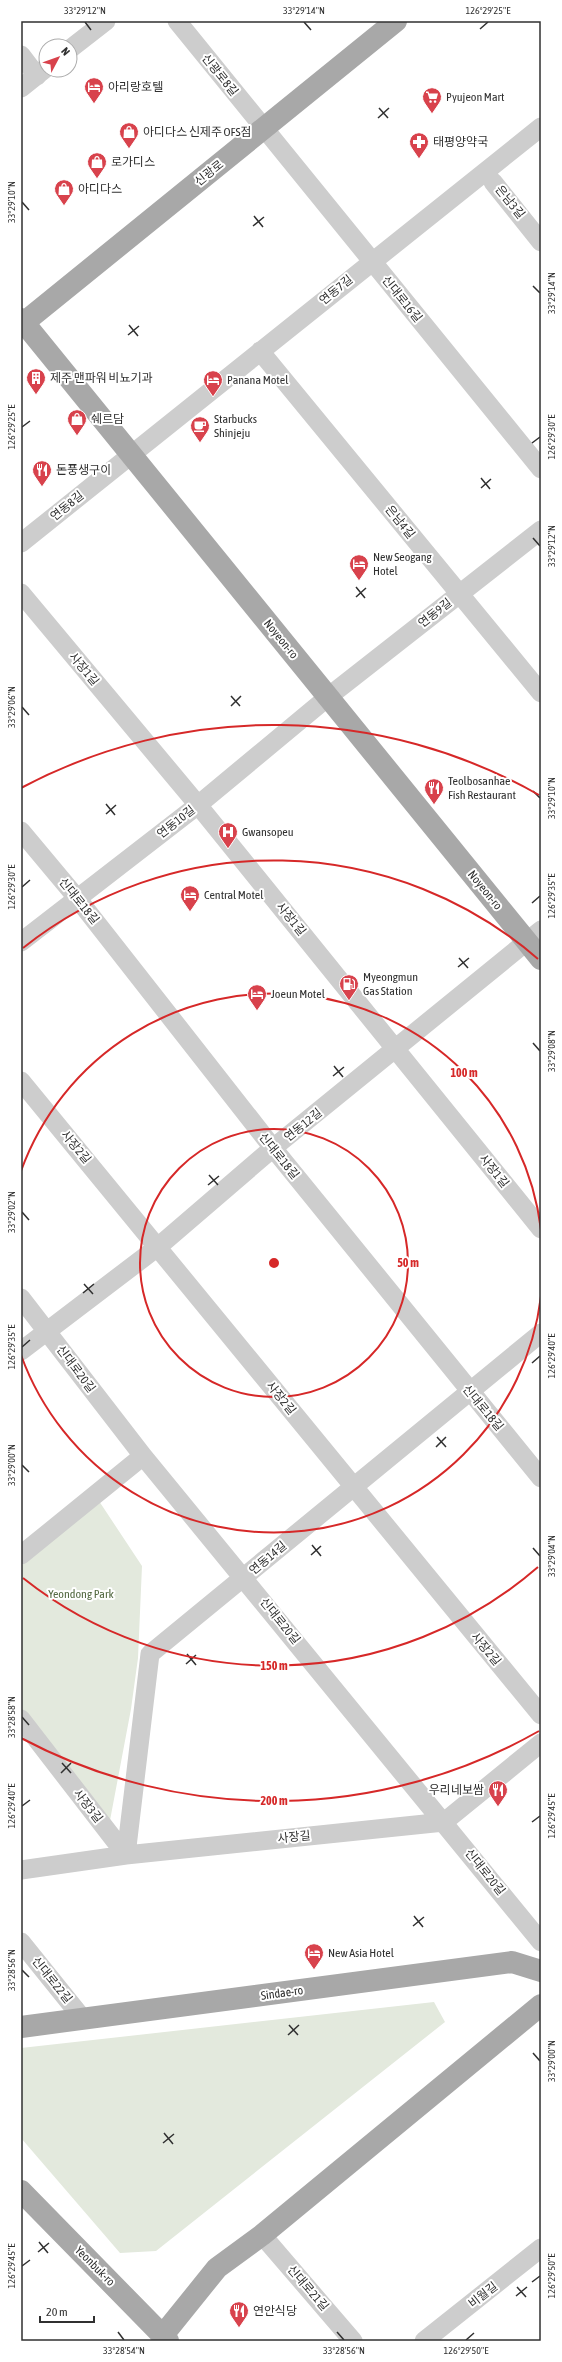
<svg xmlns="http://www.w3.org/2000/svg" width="562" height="2362" font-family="'Asap Condensed','Noto Sans KR',sans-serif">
	<rect width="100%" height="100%" fill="#fff"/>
	<path fill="#e3e9dd" d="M99 1501 142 1566 138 1658 131 1709 108 1831 21 1719V1566Z
		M434 2002 445 2022 156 2251 120 2253 21 2138V2048Z"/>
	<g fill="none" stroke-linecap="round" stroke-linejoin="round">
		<path stroke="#cdcdcd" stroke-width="19" d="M177 21 541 469
			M70 49 106 21
			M21 55 37 76
			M21 88 46 68
			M493 182 541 242
			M260 351 541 693
			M21 543 541 127
			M21 593 198 805 541 1229
			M21 831 77 898 273 1148 541 1478
			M21 942 198 805 328 697 541 530
			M21 1081 541 1715
			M21 1298 143 1456 541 1942
			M21 1351 159 1246 273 1148 541 930
			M21 1555 143 1456
			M21 1719 126 1855
			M126 1855 150 1654 541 1333
			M21 1870 126 1855 444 1822 541 1743
			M21 1942 83 2019
			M262 2235 353 2341
			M424 2341 541 2248"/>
		<path stroke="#a8a8a8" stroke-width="22" d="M21 319 541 959
			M21 325 396 21
			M21 2027 512 1962 541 1971
			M21 2191 168 2341
			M163 2335 217 2268 262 2235 541 2005"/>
	</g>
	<path fill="none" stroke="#303030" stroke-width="1.5" d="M85 22 91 30M304 22 311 30M480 29 488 22M379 108 388 118M378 118 389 108M22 202 29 210M254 216 263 227M253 226 264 217M533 286 540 293M129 325 138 336M128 335 139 326M22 427 30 421M532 443 540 437M481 478 490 489M481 488 491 479M533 538 540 546M356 587 365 598M356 597 366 588M231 696 240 706M231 706 241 696M22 707 29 715M533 791 540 798M106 804 115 815M106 814 116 805M22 887 30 880M532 903 540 896M459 958 468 968M458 967 469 958M533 1043 540 1051M334 1066 343 1077M333 1076 344 1067M209 1175 218 1185M208 1185 219 1176M22 1212 29 1220M84 1284 93 1294M83 1293 94 1284M22 1347 30 1340M532 1363 540 1356M437 1437 446 1447M436 1447 446 1437M22 1465 29 1472M312 1545 321 1556M533 1548 540 1556M311 1555 321 1546M187 1654 196 1665M186 1664 196 1655M22 1717 29 1725M62 1763 71 1773M61 1773 71 1763M22 1806 30 1800M532 1822 540 1816M414 1916 423 1927M413 1926 424 1917M22 1970 29 1977M289 2025 298 2035M288 2035 299 2025M533 2053 540 2061M164 2133 173 2144M163 2143 174 2134M39 2242 48 2253M38 2252 49 2243M22 2266 30 2260M532 2282 540 2276M517 2287 526 2297M516 2296 527 2287M118 2332 124 2340M337 2332 344 2340M466 2340 474 2333"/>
	<g fill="none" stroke="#d62828" stroke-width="2">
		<circle cx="274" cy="1263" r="134"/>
		<path d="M541 1296A269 269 0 0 1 21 1355M21 1171A269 269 0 0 1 541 1230"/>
		<path d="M538 1567A403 403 0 0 1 23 1578M23 948A403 403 0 0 1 538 959"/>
		<path d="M539 1731A538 538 0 0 1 21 1738M21 788A538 538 0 0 1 539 795"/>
	</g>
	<defs>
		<g id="hotel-pin" transform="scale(1)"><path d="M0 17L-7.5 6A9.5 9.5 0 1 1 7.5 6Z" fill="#d8424c" stroke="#fff"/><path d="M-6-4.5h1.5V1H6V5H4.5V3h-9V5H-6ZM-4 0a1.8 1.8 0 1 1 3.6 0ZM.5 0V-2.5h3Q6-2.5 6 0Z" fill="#fff"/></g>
		<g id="supermarket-pin" transform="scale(1)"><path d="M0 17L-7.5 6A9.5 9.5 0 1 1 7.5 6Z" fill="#d8424c" stroke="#fff"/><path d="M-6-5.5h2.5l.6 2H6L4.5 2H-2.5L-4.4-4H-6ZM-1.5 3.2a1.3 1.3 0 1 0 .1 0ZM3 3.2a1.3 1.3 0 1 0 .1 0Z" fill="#fff"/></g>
		<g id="shop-pin" transform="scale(1)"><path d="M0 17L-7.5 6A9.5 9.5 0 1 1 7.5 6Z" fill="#d8424c" stroke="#fff"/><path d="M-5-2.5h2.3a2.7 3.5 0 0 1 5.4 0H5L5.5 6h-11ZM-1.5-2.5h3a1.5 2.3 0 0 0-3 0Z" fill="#fff"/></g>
		<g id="pharmacy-pin" transform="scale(1)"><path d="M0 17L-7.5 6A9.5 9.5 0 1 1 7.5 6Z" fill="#d8424c" stroke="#fff"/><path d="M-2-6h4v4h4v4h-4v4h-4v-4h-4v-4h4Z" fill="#fff"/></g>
		<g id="building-pin" transform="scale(1)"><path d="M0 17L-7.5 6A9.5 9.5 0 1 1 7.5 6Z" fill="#d8424c" stroke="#fff"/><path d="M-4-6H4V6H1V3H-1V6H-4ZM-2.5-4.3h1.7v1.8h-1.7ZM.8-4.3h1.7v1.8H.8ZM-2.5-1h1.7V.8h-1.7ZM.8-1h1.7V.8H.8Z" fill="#fff"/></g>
		<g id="cafe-pin" transform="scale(1)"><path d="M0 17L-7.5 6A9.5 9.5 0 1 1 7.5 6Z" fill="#d8424c" stroke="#fff"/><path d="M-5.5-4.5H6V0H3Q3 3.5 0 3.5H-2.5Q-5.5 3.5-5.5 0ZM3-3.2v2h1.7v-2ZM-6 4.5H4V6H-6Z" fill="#fff"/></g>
		<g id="restaurant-pin" transform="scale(1)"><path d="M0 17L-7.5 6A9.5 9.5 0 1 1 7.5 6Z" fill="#d8424c" stroke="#fff"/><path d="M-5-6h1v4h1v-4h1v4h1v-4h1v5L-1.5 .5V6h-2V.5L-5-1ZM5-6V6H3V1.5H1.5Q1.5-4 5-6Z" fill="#fff"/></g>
		<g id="hospital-pin" transform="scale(1)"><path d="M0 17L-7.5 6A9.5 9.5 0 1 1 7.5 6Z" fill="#d8424c" stroke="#fff"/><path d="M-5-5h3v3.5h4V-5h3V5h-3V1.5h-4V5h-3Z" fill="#fff"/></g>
		<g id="fuel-pin" transform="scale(1)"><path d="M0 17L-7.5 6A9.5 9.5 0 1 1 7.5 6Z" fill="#d8424c" stroke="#fff"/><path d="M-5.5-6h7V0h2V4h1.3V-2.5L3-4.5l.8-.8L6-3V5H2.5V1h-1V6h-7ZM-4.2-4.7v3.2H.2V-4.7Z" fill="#fff"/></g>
	</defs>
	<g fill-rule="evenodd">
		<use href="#hotel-pin" x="94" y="87"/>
		<use href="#supermarket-pin" x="432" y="97"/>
		<use href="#shop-pin" x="129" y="132"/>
		<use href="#pharmacy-pin" x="419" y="142"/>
		<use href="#shop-pin" x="97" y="162"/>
		<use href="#shop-pin" x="64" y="189"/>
		<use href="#building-pin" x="36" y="378"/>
		<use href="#hotel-pin" x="213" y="380"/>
		<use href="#shop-pin" x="77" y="419"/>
		<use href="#cafe-pin" x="200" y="426"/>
		<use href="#restaurant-pin" x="42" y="470"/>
		<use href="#hotel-pin" x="359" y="564"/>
		<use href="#restaurant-pin" x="434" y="788"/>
		<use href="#hospital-pin" x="228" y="832"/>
		<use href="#hotel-pin" x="190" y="895"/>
		<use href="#fuel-pin" x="349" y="984"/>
		<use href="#hotel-pin" x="257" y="994"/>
		<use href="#restaurant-pin" x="498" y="1790"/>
		<use href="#hotel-pin" x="314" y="1953"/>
		<use href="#restaurant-pin" x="239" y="2311"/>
	</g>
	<g text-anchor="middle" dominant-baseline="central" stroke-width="4" stroke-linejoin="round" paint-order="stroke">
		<g font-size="12" fill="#303030" stroke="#fff">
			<text transform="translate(220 75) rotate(51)">신광로8길</text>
			<text transform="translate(209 173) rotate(-39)">신광로</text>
			<text transform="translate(510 202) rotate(51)">은남3길</text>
			<text transform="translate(336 290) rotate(-39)">연동7길</text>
			<text transform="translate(402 299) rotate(51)">신대로16길</text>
			<text transform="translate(67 506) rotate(-39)">연동8길</text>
			<text transform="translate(400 522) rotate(51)">은남4길</text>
			<text transform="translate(435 613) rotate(-38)">연동9길</text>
			<text transform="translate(281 639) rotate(51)">Noyeon-ro</text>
			<text transform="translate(84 669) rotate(50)">사장1길</text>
			<text transform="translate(176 822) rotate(-38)">연동10길</text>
			<text transform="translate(485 890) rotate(51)">Noyeon-ro</text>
			<text transform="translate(79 901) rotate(51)">신대로18길</text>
			<text transform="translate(291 919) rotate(51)">사장1길</text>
			<text transform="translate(303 1125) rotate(-39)">연동12길</text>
			<text transform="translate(76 1147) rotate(50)">사장2길</text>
			<text transform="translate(279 1156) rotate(51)">신대로18길</text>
			<text transform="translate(494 1171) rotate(51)">사장1길</text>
			<text transform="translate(76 1369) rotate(53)">신대로20길</text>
			<text transform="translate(281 1398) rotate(51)">사장2길</text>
			<text transform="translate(483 1408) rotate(50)">신대로18길</text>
			<text transform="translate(268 1558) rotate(-40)">연동14길</text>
			<text transform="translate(280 1621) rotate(51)">신대로20길</text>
			<text transform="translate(486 1649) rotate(50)">사장2길</text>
			<text transform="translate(88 1806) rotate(52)">사장3길</text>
			<text transform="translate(294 1837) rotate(-6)">사장길</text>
			<text transform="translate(485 1872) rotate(51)">신대로20길</text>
			<text transform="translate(52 1980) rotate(51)">신대로22길</text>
			<text transform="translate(282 1993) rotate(-8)">Sindae-ro</text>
			<text transform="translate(95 2266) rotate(45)">Yeonbuk-ro</text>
			<text transform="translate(308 2288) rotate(49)">신대로21길</text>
			<text transform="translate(483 2295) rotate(-38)">비월길</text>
		</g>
		<g font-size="12" fill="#303030" stroke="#fff" text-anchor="start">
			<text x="108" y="87">아리랑호텔</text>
			<text x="446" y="97">Pyujeon Mart</text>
			<text x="143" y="132">아디다스 신제주 OFS점</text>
			<text x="433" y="142">태평양약국</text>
			<text x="111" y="162">로가디스</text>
			<text x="78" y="189">아디다스</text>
			<text x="50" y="378">제주 맨파워 비뇨기과</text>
			<text x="227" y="380">Panana Motel</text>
			<text x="91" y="419">쉐르담</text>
			<text x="214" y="419">Starbucks<tspan x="214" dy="14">Shinjeju</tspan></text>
			<text x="56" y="470">돈풍생구이</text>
			<text x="373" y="557">New Seogang<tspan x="373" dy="14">Hotel</tspan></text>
			<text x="448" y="781">Teolbosanhae<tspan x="448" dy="14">Fish Restaurant</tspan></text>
			<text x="242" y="832">Gwansopeu</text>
			<text x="204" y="895">Central Motel</text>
			<text x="363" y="977">Myeongmun<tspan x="363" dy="14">Gas Station</tspan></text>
			<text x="271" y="994">Joeun Motel</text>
			<text x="484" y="1790" text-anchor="end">우리네보쌈</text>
			<text x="328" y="1953">New Asia Hotel</text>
			<text x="253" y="2311">연안식당</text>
		</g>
		<g font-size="12" fill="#536941" stroke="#fff">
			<text x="81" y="1594">Yeondong Park</text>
		</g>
	</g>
	<circle cx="274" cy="1263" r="6" fill="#d62828" stroke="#fff" stroke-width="2"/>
	<g font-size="12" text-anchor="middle" font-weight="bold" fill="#d62828" stroke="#fff" stroke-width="4" stroke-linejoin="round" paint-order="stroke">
		<text x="464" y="1077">100 m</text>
		<text x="408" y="1267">50 m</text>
		<text x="274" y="1670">150 m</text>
		<text x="274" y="1805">200 m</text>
	</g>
	<rect width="562" height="2362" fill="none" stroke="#ffffff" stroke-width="44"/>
	<g transform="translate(58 58) rotate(49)"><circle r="19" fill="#ffffff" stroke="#acacac"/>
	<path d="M0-3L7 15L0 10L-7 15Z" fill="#d8424c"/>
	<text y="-6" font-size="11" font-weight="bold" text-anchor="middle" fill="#303030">N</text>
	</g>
	<path d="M40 2316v6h54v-6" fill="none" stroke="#303030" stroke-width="2"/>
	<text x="46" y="2316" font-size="12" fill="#303030" stroke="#ffffff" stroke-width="3" paint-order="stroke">20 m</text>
	<rect x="22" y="22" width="518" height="2318" fill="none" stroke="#303030" stroke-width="1.5"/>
	<g font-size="10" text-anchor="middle" fill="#303030">
		<text x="85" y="14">33°29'12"N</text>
		<text x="304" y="14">33°29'14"N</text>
		<text x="488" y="14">126°29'25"E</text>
		<text transform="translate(11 202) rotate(-90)" y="4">33°29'10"N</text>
		<text transform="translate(551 293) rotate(-90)" y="4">33°29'14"N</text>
		<text transform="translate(11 427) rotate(-90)" y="4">126°29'25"E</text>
		<text transform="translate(551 437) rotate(-90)" y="4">126°29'30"E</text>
		<text transform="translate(551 546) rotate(-90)" y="4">33°29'12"N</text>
		<text transform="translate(11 707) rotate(-90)" y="4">33°29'06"N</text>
		<text transform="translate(551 798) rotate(-90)" y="4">33°29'10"N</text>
		<text transform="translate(11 887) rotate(-90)" y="4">126°29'30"E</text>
		<text transform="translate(551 896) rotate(-90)" y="4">126°29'35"E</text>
		<text transform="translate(551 1051) rotate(-90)" y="4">33°29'08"N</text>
		<text transform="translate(11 1212) rotate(-90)" y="4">33°29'02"N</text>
		<text transform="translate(11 1347) rotate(-90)" y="4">126°29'35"E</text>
		<text transform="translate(551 1356) rotate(-90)" y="4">126°29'40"E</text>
		<text transform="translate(11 1465) rotate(-90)" y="4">33°29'00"N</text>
		<text transform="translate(551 1556) rotate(-90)" y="4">33°29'04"N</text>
		<text transform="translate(11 1717) rotate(-90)" y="4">33°28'58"N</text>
		<text transform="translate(11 1806) rotate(-90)" y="4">126°29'40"E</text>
		<text transform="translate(551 1816) rotate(-90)" y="4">126°29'45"E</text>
		<text transform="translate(11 1970) rotate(-90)" y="4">33°28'56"N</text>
		<text transform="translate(551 2061) rotate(-90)" y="4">33°29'00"N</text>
		<text transform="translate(11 2266) rotate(-90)" y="4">126°29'45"E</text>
		<text transform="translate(551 2276) rotate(-90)" y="4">126°29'50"E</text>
		<text x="124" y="2354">33°28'54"N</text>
		<text x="344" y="2354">33°28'56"N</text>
		<text x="466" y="2354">126°29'50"E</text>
	</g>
</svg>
